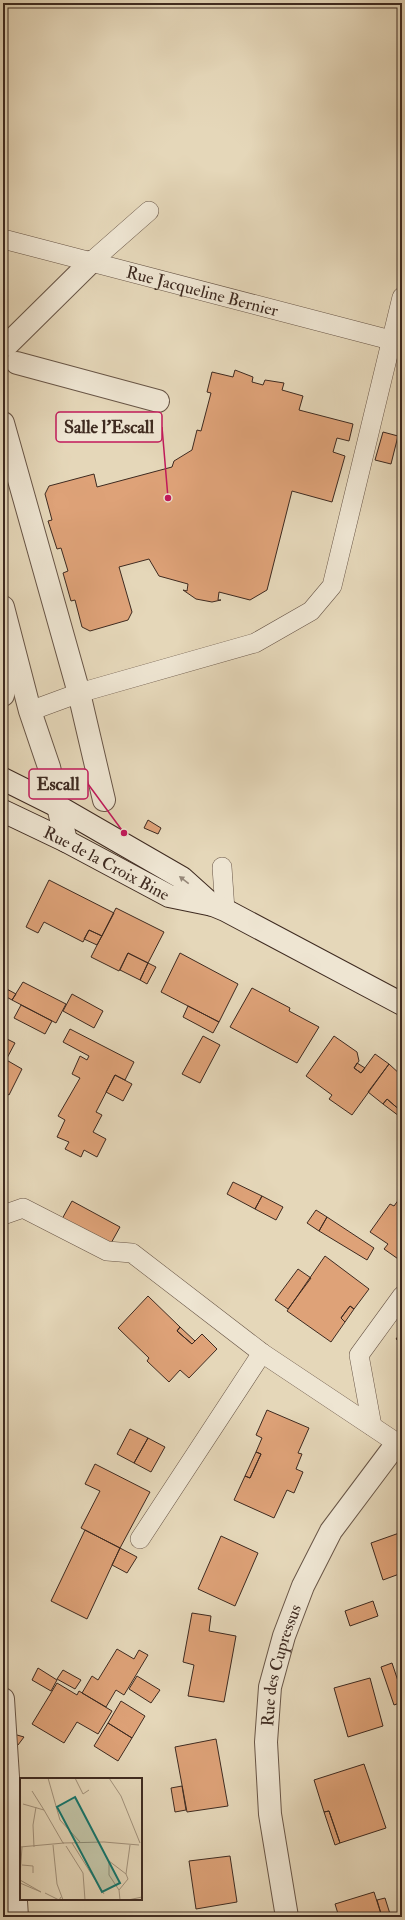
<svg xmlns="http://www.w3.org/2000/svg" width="405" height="1920" font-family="'IM FELL Double Pica',serif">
	<rect width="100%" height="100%" fill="#e5d7b9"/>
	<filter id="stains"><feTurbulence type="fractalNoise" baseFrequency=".005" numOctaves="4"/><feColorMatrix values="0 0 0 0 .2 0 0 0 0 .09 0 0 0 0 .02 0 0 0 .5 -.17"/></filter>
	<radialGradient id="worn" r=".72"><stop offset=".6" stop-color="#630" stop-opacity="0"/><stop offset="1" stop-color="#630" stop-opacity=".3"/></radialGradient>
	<path fill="#dea278" stroke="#3e2a20" d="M235 370 253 377 252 382 263 385 265 380 284 383 282 390 303 396 299 410 353 424 349 441 337 438 333 452 345 456 332 502 292 491 267 590 250 600 219 592 218 600H221L212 602 196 599 183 590 187 591 188 584 159 576 149 559 119 567 132 612 128 620 90 631 82 627 75 600 71 601 63 573 68 571 61 548 57 549 48 521 52 520 45 494 49 486 94 474 97 487 172 467 174 461 192 450 197 430 201 431 211 393 207 392 212 372 233 377Z
		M383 432 398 436 391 464 375 460Z
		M148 820 161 828 158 834 144 828Z
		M49 880 114 913 102 936 89 930 83 942 44 922 38 933 26 927Z
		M402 902V915L398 914Z
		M116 908 164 932 148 963 128 953 119 971 91 957Z
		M89 930 102 936 97 945 84 939Z
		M128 953 148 963 140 980 120 970Z
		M180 953 238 984 219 1022 161 992Z
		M148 963 156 967 147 984 140 980Z
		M23 982 66 1004 56 1023 12 1000Z
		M3 987 16 994 12 1000 3 995Z
		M252 988 290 1008 289 1011 319 1027 297 1063 230 1027Z
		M72 994 103 1011 94 1028 63 1011Z
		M21 1005 52 1021 45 1034 14 1018Z
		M188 1006 219 1022 213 1033 183 1017Z
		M70 1029 134 1062 125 1080 115 1075 96 1112 102 1115 93 1132 106 1139 97 1157 84 1150 81 1157 65 1149 69 1142 57 1137 65 1120 58 1116 80 1078 72 1074 80 1056 87 1060 89 1056 63 1042Z
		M203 1036 220 1045 200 1083 182 1074Z
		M334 1036 357 1052 359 1061 354 1068 361 1073 375 1054 389 1064 352 1115 329 1099 332 1095 306 1076Z
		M3 1037 15 1043 6 1060 3 1058Z
		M3 1058 22 1069 9 1095 3 1092Z
		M357 1063 365 1068 361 1073 354 1068Z
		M389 1064 402 1076V1112L387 1099 383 1104 368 1092Z
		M115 1075 132 1084 123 1101 106 1092Z
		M387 1099 402 1112 399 1116 383 1104Z
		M233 1182 262 1196 255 1209 227 1194Z
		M402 1195V1260L401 1261 384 1249 388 1244 370 1232 390 1204 394 1206Z
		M262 1196 283 1207 276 1220 255 1209Z
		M72 1201 120 1227 110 1245 62 1219Z
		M316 1210 327 1217 319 1231 307 1223Z
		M327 1217 374 1248 367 1260 319 1231Z
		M325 1256 369 1289 354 1309 350 1306 341 1318 345 1322 331 1342 287 1311Z
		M298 1269 311 1278 288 1309 275 1300Z
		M148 1296 180 1327 177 1331 192 1344 202 1334 217 1349 189 1378 180 1370 169 1382 147 1361 149 1358 118 1328Z
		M350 1306 354 1309 345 1322 341 1318Z
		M180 1327 195 1341 192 1344 177 1331Z
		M402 1331V1343L396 1339Z
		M267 1410 309 1428 298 1453 302 1454 296 1469 303 1472 294 1493 287 1490 274 1518 234 1500 245 1476 250 1478 261 1454 256 1452 262 1438 256 1435Z
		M130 1429 148 1438 134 1463 117 1454Z
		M148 1438 165 1447 151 1472 134 1463Z
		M256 1452 261 1454 250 1478 245 1476Z
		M95 1464 150 1492 120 1548 81 1528 100 1491 85 1484Z
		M85 1530 120 1548 87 1619 51 1601Z
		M402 1532V1573L383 1580 371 1543Z
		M221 1536 258 1553 235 1606 198 1589Z
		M120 1548 137 1557 127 1573 112 1565Z
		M373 1601 378 1616 350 1626 345 1611Z
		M192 1613 211 1616 209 1631 236 1636 224 1702 188 1696 194 1665 183 1662Z
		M117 1649 134 1659 139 1650 148 1655 124 1695 116 1690 106 1707 82 1693 92 1676 98 1680Z
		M392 1663 402 1693V1702L394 1705 381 1667Z
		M38 1668 57 1680 51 1691 32 1680Z
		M63 1670 81 1680 75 1689 57 1679Z
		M137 1676 160 1690 151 1703 129 1689Z
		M370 1678 383 1726 348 1737 334 1688Z
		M57 1683 77 1695 79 1691 112 1711 98 1734 77 1722 64 1743 32 1724Z
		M121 1701 145 1716 132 1738 108 1723Z
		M108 1723 132 1738 118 1761 94 1746Z
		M10 1733 24 1737 18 1745 11 1746Z
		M216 1739 228 1806 187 1812 175 1747Z
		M364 1764 386 1828 340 1843 329 1811 324 1812 314 1780Z
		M182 1786 186 1810 175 1812 171 1788Z
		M329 1811 340 1843 335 1845 324 1812Z
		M230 1856 237 1902 196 1909 189 1861Z
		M374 1892 382 1917H339L335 1904Z
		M385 1898 391 1917H382L377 1900Z"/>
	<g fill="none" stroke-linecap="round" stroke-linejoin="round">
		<g stroke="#685546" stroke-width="20">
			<g id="lane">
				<path id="s1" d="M3 239 402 343"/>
				<path d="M91 262 149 211"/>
				<path d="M30 711 79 693 255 643 311 611 332 586 402 297"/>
				<path d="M222 867 225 910"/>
				<path d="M3 1215 23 1208 107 1251 132 1253 262 1353 397 1443"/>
				<path d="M372 1426 359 1355 402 1296"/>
				<path d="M140 1539 262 1353"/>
			</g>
		</g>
		<g stroke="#685546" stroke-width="24">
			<g id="street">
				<path d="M7 345 91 262"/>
				<path d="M17 363 158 401"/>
				<path d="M3 423 79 693 104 800"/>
				<path d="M3 607 30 711 49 767 66 841"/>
				<path d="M3 695 12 651"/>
				<path d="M3 1699 17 1917"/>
				<path id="s2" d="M287 1917 270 1814 266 1742 270 1687 284 1636 303 1586 331 1531 397 1443 402 1445"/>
			</g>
		</g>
		<g stroke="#3e2a20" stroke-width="24">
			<g id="secondary">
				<path d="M3 779 59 807 182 878 212 905"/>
				<path id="s3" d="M3 811 66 841 169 896 213 905 225 910 402 1004"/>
			</g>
		</g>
		<use href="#lane" stroke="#eee5d2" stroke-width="19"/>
		<use href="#street" stroke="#eee5d2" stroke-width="22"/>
		<use href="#secondary" stroke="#eee5d2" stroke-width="22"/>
	</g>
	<defs><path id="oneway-solid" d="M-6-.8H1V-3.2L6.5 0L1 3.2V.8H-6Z"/></defs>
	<use fill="#968879" href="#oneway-solid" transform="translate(184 880) rotate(-142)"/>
	<g text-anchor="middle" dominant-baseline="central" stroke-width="3" stroke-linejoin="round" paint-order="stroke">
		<g font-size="17" fill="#3e2a20" stroke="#eee5d2">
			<text stroke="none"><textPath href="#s1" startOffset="206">Rue Jacqueline Bernier</textPath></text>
			<text stroke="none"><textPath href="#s3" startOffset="116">Rue de la Croix Bine</textPath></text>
			<text stroke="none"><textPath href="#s2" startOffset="255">Rue des Cupressus</textPath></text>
		</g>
	</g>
	<g transform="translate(20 1778)">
		<rect width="122" height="122" fill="#e5d7b9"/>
		<path fill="none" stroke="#a2927c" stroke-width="1" d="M28 0 40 42 60 64M55 0 63 16 69 12M89 0 101 18 120 65M12 13 24 32M3 26 24 32 43 65M43 65 84 64 119 67M52 65 84 116M33 67 37 106 43 122M46 68 63 95 65 122M0 69 44 65M14 69 13 47 16 29M2 87 13 88V95M0 98 2 69M0 105 21 114 0 102M99 112 89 97V83L106 96M25 115 39 122 41 119M100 122 99 112 108 101 106 96 110 67M108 122 122 119"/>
		<path fill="#0f766e" fill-opacity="0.15" stroke="#0f766e" stroke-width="2" d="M55 19 100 105 82 114 37 29Z"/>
		<rect width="122" height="122" fill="none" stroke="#3e2a20" stroke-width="2"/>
	</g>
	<path fill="none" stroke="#c2185b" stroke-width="1.5" d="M168 498L162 427M124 833L88 784"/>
	<g fill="#c2185b" stroke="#eee5d2" stroke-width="1.5">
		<circle cx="168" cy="498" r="4"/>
		<circle cx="124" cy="833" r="4"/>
	</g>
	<g fill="#eee5d2" stroke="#c2185b" stroke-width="1.5">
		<rect x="56" y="412" width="106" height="30" rx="4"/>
		<rect x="29" y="769" width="59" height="30" rx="4"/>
	</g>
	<g font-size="18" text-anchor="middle" font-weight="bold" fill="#3e2a20">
		<text x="109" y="433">Salle l'Escall</text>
		<text x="58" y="790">Escall</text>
	</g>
	<rect width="405" height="1920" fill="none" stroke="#e5d7b9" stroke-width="16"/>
	<rect x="4" y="4" width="397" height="1912" fill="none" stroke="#3e2a20" stroke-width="2"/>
	<rect x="8" y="8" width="389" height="1904" fill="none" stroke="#3e2a20"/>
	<rect width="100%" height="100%" filter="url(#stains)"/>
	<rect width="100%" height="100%" fill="url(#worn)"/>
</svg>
